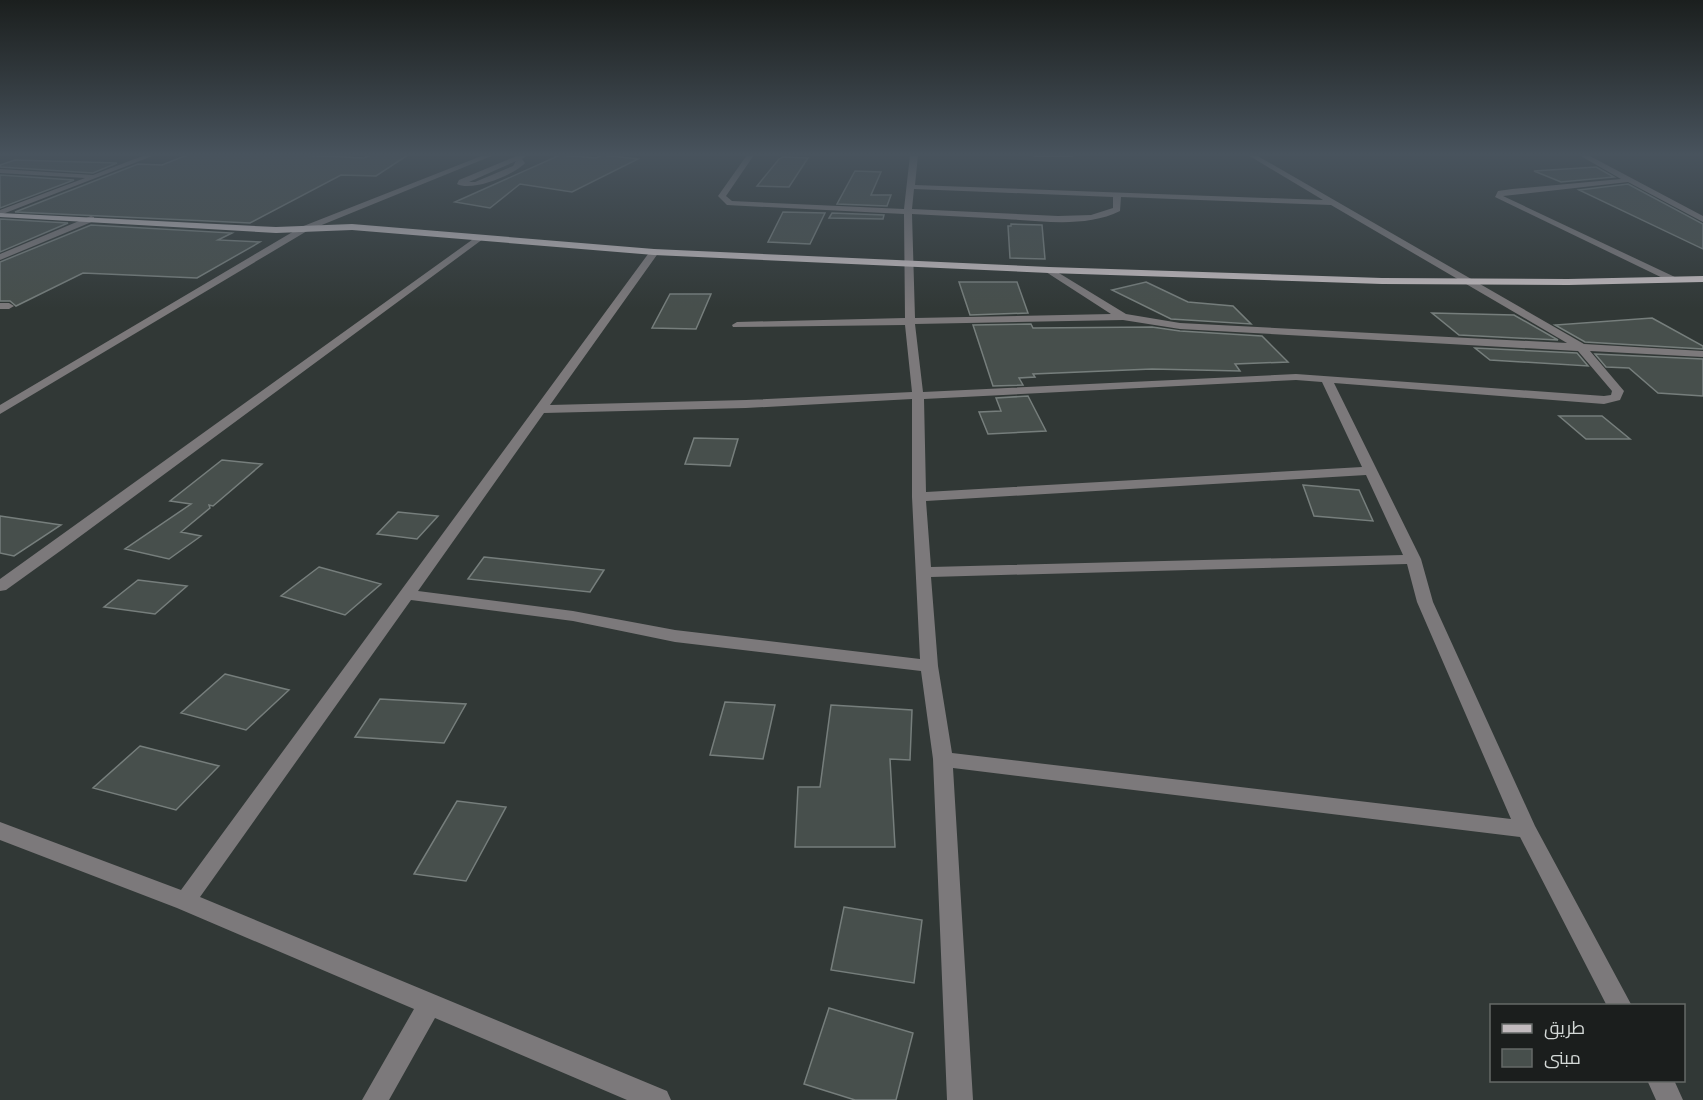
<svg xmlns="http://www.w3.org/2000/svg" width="1703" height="1100" font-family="'Nunito Sans',Cairo,sans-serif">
	<rect width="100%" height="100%" fill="#313836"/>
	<path fill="#474f4c" stroke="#767e7c" stroke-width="1.5" d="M187 155H302L364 158 370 155H408L376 176 341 175 250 223 15 212 138 164 162 165Z
		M560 155 596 158 602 155 638 159 572 192 520 184 490 208 455 202Z
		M783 157 808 158 789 187 757 186 779 159Z
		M15 160 117 163 93 173 0 167V165Z
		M1596 167 1614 177 1561 182 1534 171Z
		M855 171 881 172 871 195H891L887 206 837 204Z
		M0 175 74 180 0 208Z
		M1628 184 1703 224V249L1579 190Z
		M783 212 825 213 810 244 768 242Z
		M832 213 884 215 883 219 829 218Z
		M0 219 68 223 0 252Z
		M1011 224 1042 225 1045 259 1010 258 1008 226H1011Z
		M91 225 232 233 218 240 260 242 197 278 83 273 16 306 10 301H0V262Z
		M959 282H1017L1028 313 970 315Z
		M1146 282 1188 302 1233 306 1251 324 1171 319 1112 290Z
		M670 294H711L696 329 652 328Z
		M1432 313 1514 315 1558 340 1459 335Z
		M1652 318 1703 346V349L1585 342 1555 325Z
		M1031 324 1033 328 1152 327 1180 331 1262 336 1288 362 1235 364 1240 371 1152 369 1033 374 1035 377 1019 378 1023 385 993 386 973 325Z
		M1475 348 1577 353 1588 366 1490 360Z
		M1595 354 1703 359V396L1658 393 1629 368 1606 367Z
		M1028 396 1046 431 988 434 979 412 1001 411 996 398Z
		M1559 416H1602L1630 439H1586Z
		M694 438 738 439 730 466 685 464Z
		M222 460 262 464 213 506 209 505 210 508 181 532 201 536 169 559 125 549 191 504 170 501Z
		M1303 485 1359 490 1373 521 1314 516Z
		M398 512 438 516 417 539 377 534Z
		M0 516 61 525 14 556 0 553Z
		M484 557 604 570 590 592 468 579Z
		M319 567 381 584 345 615 281 596Z
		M138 580 187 586 155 614 104 607Z
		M225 674 289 690 246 730 181 713Z
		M380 699 466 704 444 743 355 737Z
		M725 702 775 705 763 759 710 755Z
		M831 705 912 710 910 760 890 759 895 847H795L798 787H820Z
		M140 746 219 766 176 810 93 788Z
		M457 801 506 807 466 881 414 874Z
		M844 907 922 920 914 983 831 970Z
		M829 1008 913 1033 896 1100H855L804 1084Z"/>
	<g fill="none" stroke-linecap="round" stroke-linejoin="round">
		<path fill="#7c797b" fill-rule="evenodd" d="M145 155H155L0 215V210L85 178 0 173V169L93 175Z
			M484 155H494L307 231 0 414V405L301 227Z
			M519 155H528L522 159 525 163C514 175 472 192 457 184L459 180ZM516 161 513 166 475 182H469Z
			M747 155H754L726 196 732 201 904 209 910 155H918L915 185 1323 200 1248 155H1256L1584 344 1703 351V357L1590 351 1624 391 1620 400 1604 404 1334 383 1421 559 1433 602 1535 826 1632 1006H1607L1520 837 953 768 973 1100H947L933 759 921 671 675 642 573 621 411 600 200 897 667 1091 671 1100H627L435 1018 389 1100H362L414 1009 177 908 0 840V822L181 890 651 250 659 252 550 405 746 400 912 392 905 325 733 327 732 325 737 322 905 318 904 214 727 205 718 196ZM914 189 1113 197V208L1091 215 1058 216 912 209ZM1121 197 1331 205 1567 343 1180 323 1126 314 1049 267 1046 268V272L1111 314 915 318 912 214C943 216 974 217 1005 219 1042 221 1086 228 1120 211ZM1123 320 1180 329 1578 351 1612 391 1611 395 1604 396 1296 374 923 392 915 324ZM1296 380 1322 382 1362 467 926 492 924 399ZM912 399V497L920 659 675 630 573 611 418 591 544 413 746 408ZM1366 475 1403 555 931 567 926 501ZM1407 564 1417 602 1511 819 952 753 938 666 931 577Z
			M1031 155H1075L1072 157H1034Z
			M1579 155H1588L1703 216V222L1628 182 1503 196 1677 278V282H1671L1495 197 1498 191 1512 189 1621 179Z
			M91 216 94 217V221L0 260V254Z
			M476 237 483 239 63 549 6 590 0 591V579Z
			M0 303H9L14 306 9 309H0Z
			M1647 1080H1674L1683 1100H1656Z"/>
		<path fill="#c2bbbe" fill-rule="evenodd" d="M0 213 276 227 352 224 654 249 1049 267 1382 278 1568 279 1703 276V282L1568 285 1382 284 1049 273 654 255 352 230 276 233 0 217Z"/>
	</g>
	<linearGradient id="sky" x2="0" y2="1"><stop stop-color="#1b1f1e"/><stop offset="0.5" stop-color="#48535d"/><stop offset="1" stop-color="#48535d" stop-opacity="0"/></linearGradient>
	<rect width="1703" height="309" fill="url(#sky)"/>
	<rect x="1490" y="1004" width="195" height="78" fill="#1b1e1d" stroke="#656967" stroke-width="1.5"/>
	<rect x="1502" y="1024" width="30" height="9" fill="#c2bbbe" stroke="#656967" stroke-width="1.5"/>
	<text x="1544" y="1034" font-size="18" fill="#d4d9d7">طريق</text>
	<rect x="1502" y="1049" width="30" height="18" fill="#474f4c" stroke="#656967" stroke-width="1.5"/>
	<text x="1544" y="1064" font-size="18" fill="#d4d9d7">مبنى</text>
</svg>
